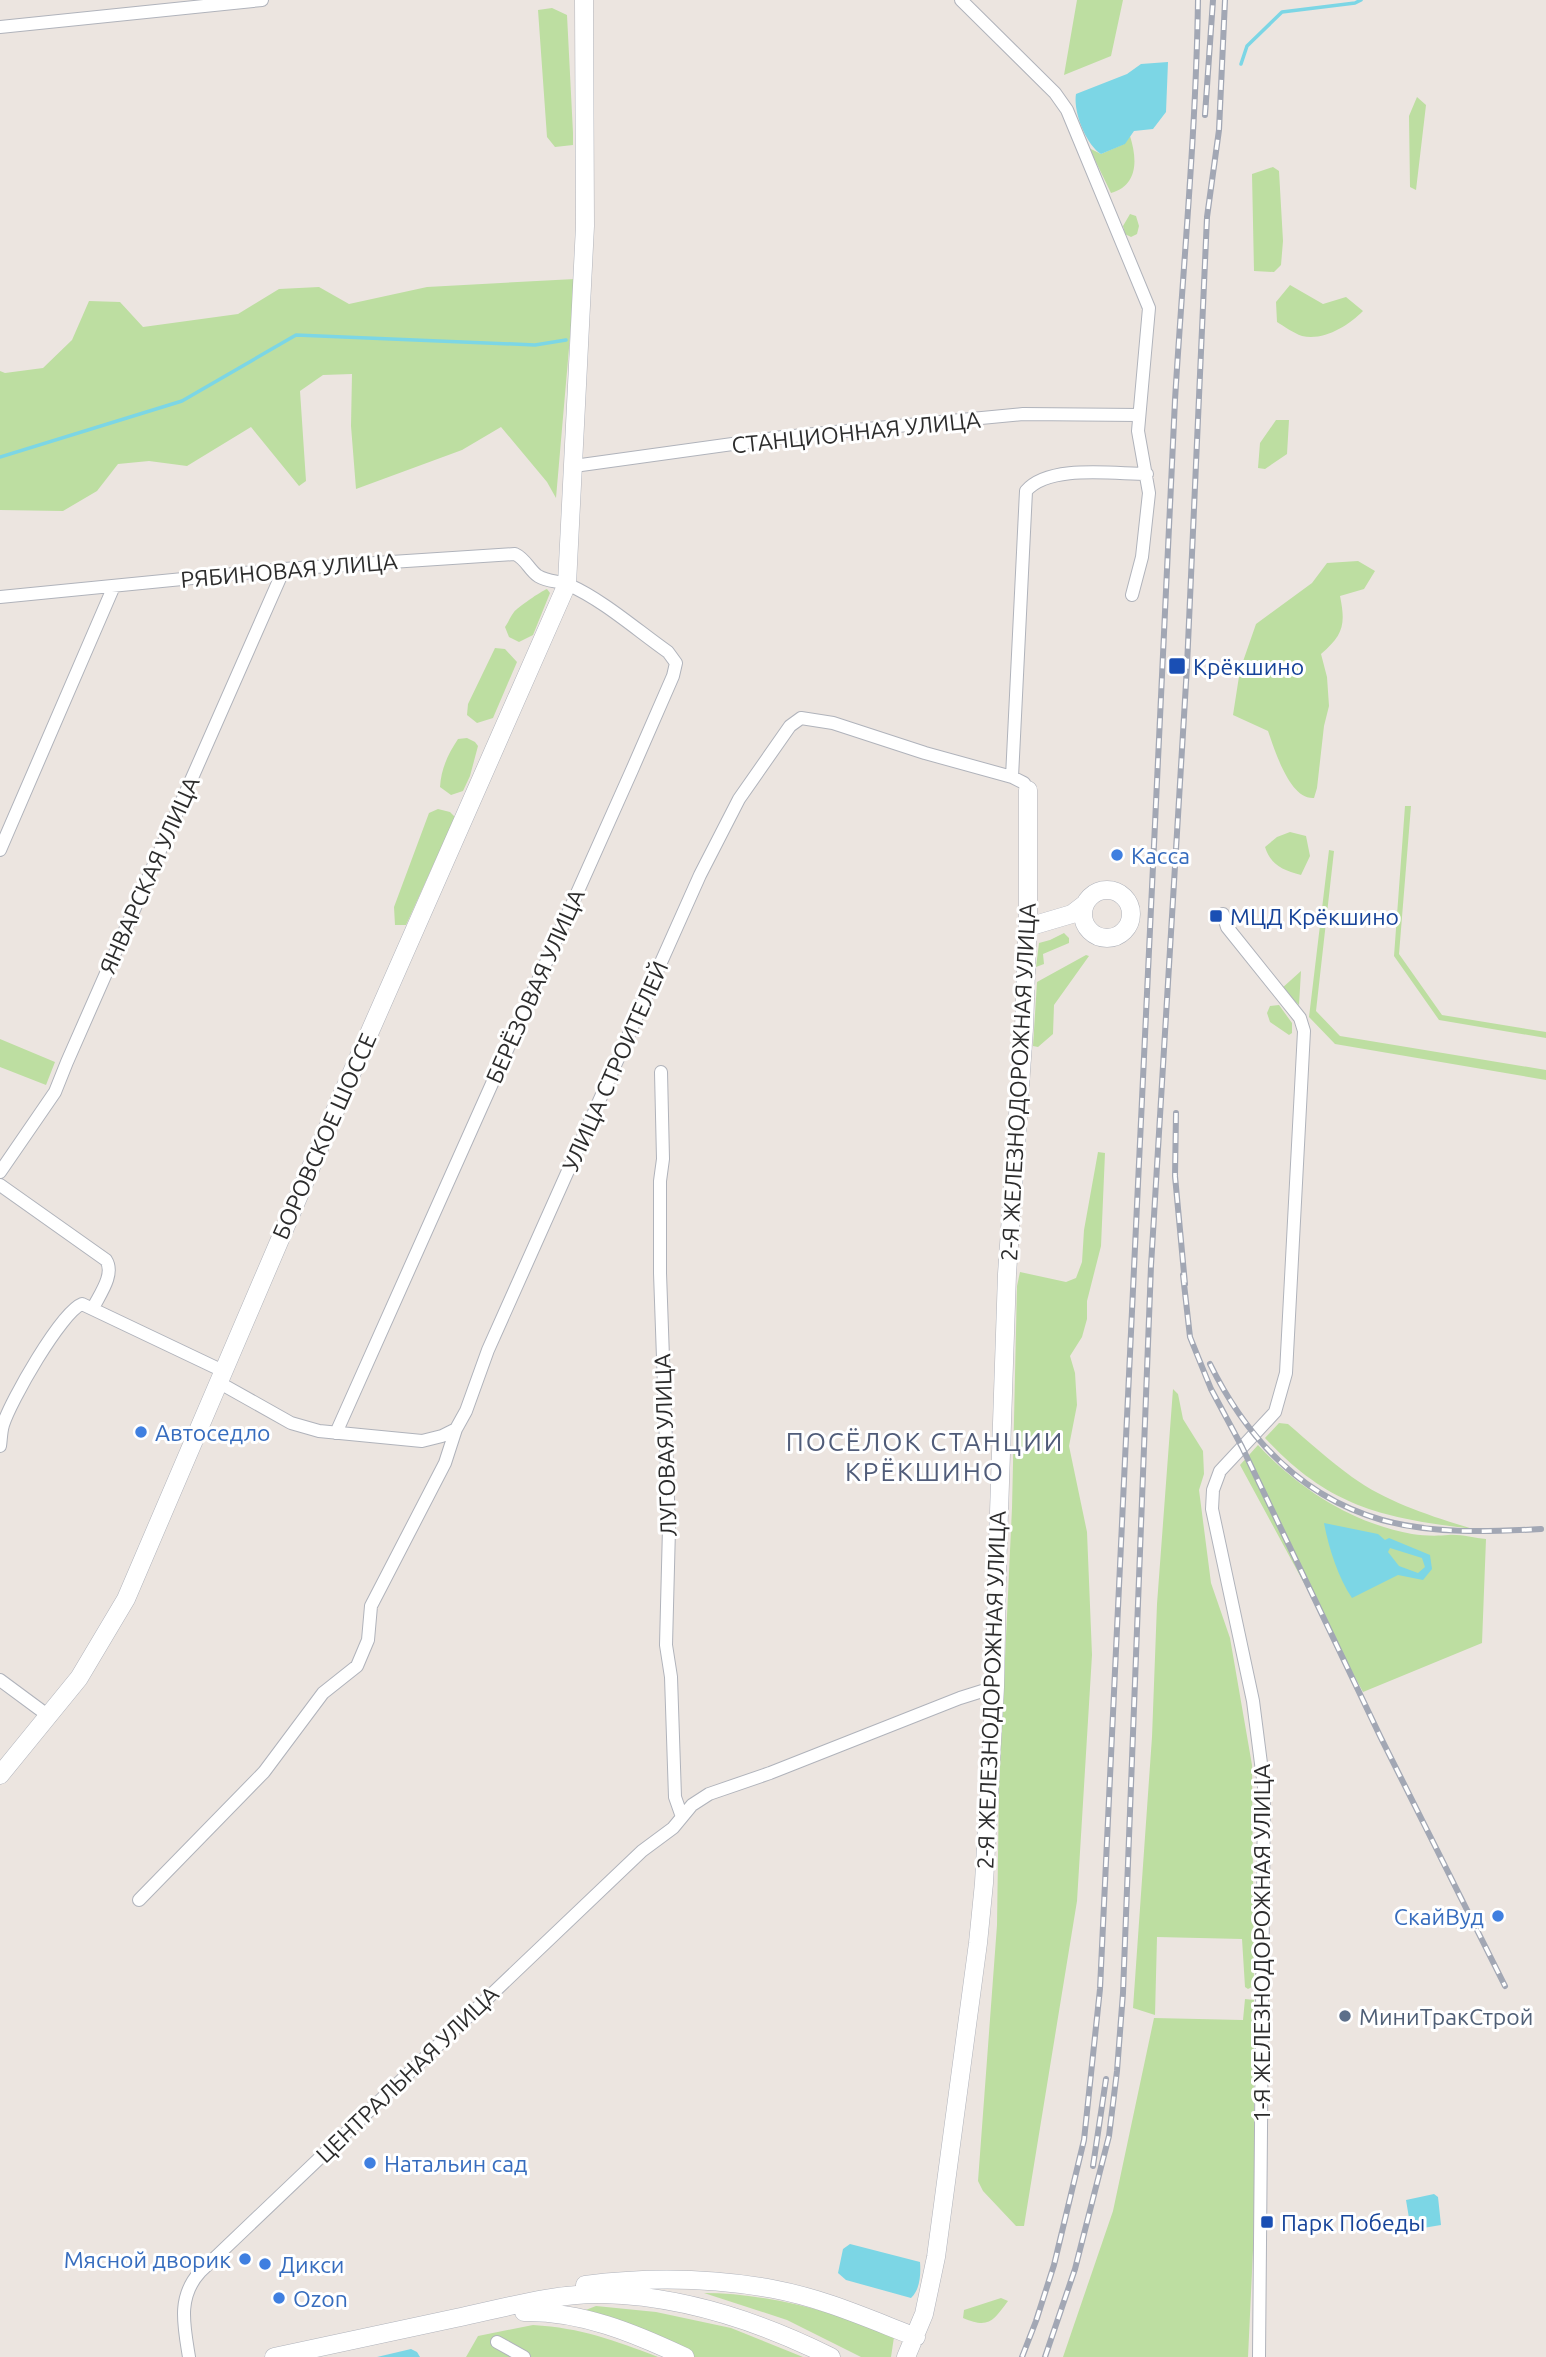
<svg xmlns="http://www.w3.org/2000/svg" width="1546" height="2357" font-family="Ubuntu,sans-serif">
	<rect width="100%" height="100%" fill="#ece5e0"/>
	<path fill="#bddea1" d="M1077 0H1123L1111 56 1064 75Z
		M552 8 567 15 573 133V145L555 147 547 137 538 10Z
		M1417 97 1426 105 1416 190 1410 187 1409 116Z
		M1130 136C1137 158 1139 185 1111 193L1095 160 1087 147 1101 154 1124 144Z
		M1273 167 1279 171 1283 241 1281 265 1274 272 1254 271 1252 174Z
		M1130 214 1136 216 1139 226 1137 234 1131 237 1125 234 1123 226Z
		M575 279 556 498 547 482 501 427 462 450 356 489 351 426 352 374 323 375 300 391 306 481 299 486 251 427 187 466 149 461 118 464 97 491 63 511 0 510V371L5 373 43 368 72 340 89 301 120 302 143 327 238 314 279 289 319 287 349 304 427 287Z
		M1290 285 1323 304 1346 297 1363 311C1348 326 1324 341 1302 336 1293 333 1284 326 1277 322L1276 302Z
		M1276 420H1289L1287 454 1265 469 1258 468 1260 443Z
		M1358 561 1375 571 1364 589 1340 596C1346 625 1343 635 1321 654L1327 677 1329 706 1324 726 1317 788 1314 798C1290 800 1275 751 1268 731L1233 715 1240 670 1256 624 1312 583 1327 563Z
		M547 589 550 593 533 635 519 642 509 637 505 627C508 623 510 617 514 612 517 608 541 591 547 589Z
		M495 648 505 649 517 662 493 718 477 723 467 715 468 704Z
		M467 738 475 742 478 746 470 776 463 791 451 795 440 787C441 769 448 754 458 739Z
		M1405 806H1411L1399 954 1442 1015 1546 1032V1038L1439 1020 1394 956Z
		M438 809 450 812 455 817 406 925H395L394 907 429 813Z
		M1290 832 1306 836 1310 856 1301 875C1282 870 1271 865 1265 847L1277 837Z
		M1329 850 1334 851 1316 1011 1340 1036 1546 1070V1080L1335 1044 1309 1017Z
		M1064 933 1069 938V943L1043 954 1044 964 1036 967 1039 943 1050 940Z
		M1086 955 1089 956 1054 1005 1053 1034 1038 1047 1033 1046 1037 982Z
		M1301 971 1299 1005 1281 989Z
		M1279 1005 1292 1023V1033L1289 1035 1270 1022 1267 1013 1270 1006Z
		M0 1039 55 1062 46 1085 0 1067Z
		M1098 1152 1105 1153 1101 1246 1087 1301V1319L1082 1337 1070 1356 1075 1373 1077 1405 1069 1446 1087 1532 1092 1655 1077 1901 1024 2226H1016L983 2191 978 2181 997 1925 999 1788 1012 1508 1017 1286 1020 1272 1066 1282 1076 1278 1082 1262 1084 1230Z
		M1173 1389 1178 1394 1183 1419 1203 1451 1204 1474 1199 1490 1211 1583 1230 1638 1252 1765 1254 1986 1248 1989 1245 1987 1242 1939 1157 1937 1155 2015 1133 2008 1152 1737 1157 1604Z
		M1279 1423 1288 1424C1309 1442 1330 1461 1352 1477 1388 1503 1431 1516 1473 1529 1382 1518 1329 1507 1265 1438Z
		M1258 1445C1299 1489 1352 1523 1412 1534 1424 1536 1439 1536 1448 1535 1460 1534 1474 1538 1486 1539L1482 1643 1363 1692 1240 1465Z
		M1245 1999 1254 2000V2229L1248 2357H1063L1113 2211 1154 2018 1243 2020Z
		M704 2293C765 2293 839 2312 894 2337L891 2357H861L787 2320Z
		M1001 2298 1008 2301C993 2321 989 2329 963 2318L964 2310Z
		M596 2306 656 2312 731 2328 803 2357H689L583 2311Z
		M533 2325C582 2328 613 2340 658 2357H466L478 2336Z"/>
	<path fill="#7cd6e5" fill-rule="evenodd" d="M1168 62 1166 112 1153 129 1134 131 1125 144 1101 154C1086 144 1073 112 1076 94L1127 74 1141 64Z
		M1324 1523 1378 1534 1385 1540 1389 1538 1430 1555 1432 1569 1423 1580 1398 1575 1352 1598C1338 1577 1329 1549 1324 1523ZM1390 1548 1422 1558 1425 1567 1418 1573 1399 1566 1388 1552Z
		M1434 2194 1438 2197 1441 2225 1411 2230 1406 2200Z
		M850 2244 920 2262C921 2274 920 2290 911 2298L846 2280 838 2273 843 2249Z
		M411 2349 417 2352 420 2357H377Z"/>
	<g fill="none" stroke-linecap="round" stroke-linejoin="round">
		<path stroke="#7cd6e5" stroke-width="3.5" d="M1241 64 1247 46 1282 12 1355 3 1361 0
			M0 457 182 401 296 335 535 345 566 340"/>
		<g stroke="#b0b3bb" stroke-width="14">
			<path id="street" d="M961 0 1055 93 1067 110 1149 308 1138 431 1149 493 1142 557 1132 595
				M0 27 262 0
				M574 466 783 437 1023 414 1139 415
				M0 597 284 569 515 554C526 559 529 570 538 576 548 582 559 581 569 585 603 600 638 631 668 652L676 663 673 676 632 770 336 1433
				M1012 777 1026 491C1049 464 1114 474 1147 474
				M0 850 114 586
				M1223 914 1227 927 1300 1018 1304 1031 1286 1373 1275 1412 1220 1471 1213 1490 1212 1509 1253 1701 1264 1787 1259 2357
				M661 1072 663 1159 660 1181V1273L669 1528 666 1645 671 1677 675 1797 682 1817
				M0 1172 55 1092 67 1062 284 569
				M0 1185 106 1260C115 1274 100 1294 93 1308
				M218 1382 291 1423 319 1431 422 1441 442 1436 456 1429
				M0 1446C1 1439 1 1431 3 1425 10 1402 61 1312 82 1304L223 1371
				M0 1680 50 1717
				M139 1900 264 1772 323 1693 357 1666 368 1640 371 1606 445 1463 456 1429 466 1411 488 1350 700 875 739 799 790 726 801 718 833 723 925 753 1012 777 1024 783 1028 790
				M497 2342 524 2357
				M189 2357C184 2326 177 2297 200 2272L642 1851 673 1828 692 1805 709 1794 770 1773 960 1698 995 1687"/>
		</g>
		<g stroke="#b0b3bb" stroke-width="19">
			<path id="secondary" d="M1083 914a24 24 0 1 1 48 0a24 24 0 1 1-48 0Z
				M1028 927 1072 914 1085 904
				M0 1775 79 1678 126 1599 338 1104 567 584 585 226 584 0
				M585 2285C646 2277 712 2278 773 2289 822 2298 869 2319 916 2337
				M524 2312C581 2311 634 2333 685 2357
				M274 2357C335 2344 396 2331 456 2318 504 2308 554 2293 603 2294 682 2296 761 2322 831 2357
				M906 2357 924 2314 936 2257 978 1943 984 1883 995 1687 997 1572 1007 1274 1024 1028 1028 913V790"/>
		</g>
		<use href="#street" stroke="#fff" stroke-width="12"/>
		<use href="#secondary" stroke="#fff" stroke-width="18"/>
		<g stroke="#a2a7b4" stroke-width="6">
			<path id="rail" d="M1205 115 1213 0
				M1176 1113 1175 1176 1185 1284
				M1183 1275 1190 1337 1211 1389 1242 1447 1381 1738 1505 1986
				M1210 1364C1246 1437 1301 1497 1382 1520 1433 1534 1488 1532 1541 1529
				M1093 2166 1106 2079
				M1022 2357 1036 2321 1054 2265 1084 2140 1100 1989 1175 400C1183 266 1196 134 1198 0
				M1045 2357 1075 2269 1109 2136 1117 2071 1123 1993 1151 1266 1187 666 1207 217 1219 130 1225 0"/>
		</g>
		<use href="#rail" stroke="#fff" stroke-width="3.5" stroke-dasharray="10" stroke-linecap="butt"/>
	</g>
	<g fill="#1a4fb4" stroke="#fff" stroke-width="2.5">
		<rect x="1168" y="657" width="18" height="18" rx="3.5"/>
		<rect x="1209" y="909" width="14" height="14" rx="3.5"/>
		<rect x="1260" y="2215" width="14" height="14" rx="3.5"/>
	</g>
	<g fill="#3f7fe0" stroke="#fff" stroke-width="2.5">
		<circle cx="1117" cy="855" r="7"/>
		<circle cx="141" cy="1432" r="7"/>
		<circle cx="1498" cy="1916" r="7"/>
		<circle cx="370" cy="2163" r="7"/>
		<circle cx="245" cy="2259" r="7"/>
		<circle cx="265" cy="2264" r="7"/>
		<circle cx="279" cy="2298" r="7"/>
	</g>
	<circle fill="#5c6f8a" stroke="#fff" stroke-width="2.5" cx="1345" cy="2016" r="7"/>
	<g text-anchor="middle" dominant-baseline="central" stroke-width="6" stroke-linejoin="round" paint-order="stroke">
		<g font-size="23" fill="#2c2c2c" stroke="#fff">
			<text transform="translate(856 432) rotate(-6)">СТАНЦИОННАЯ УЛИЦА</text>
			<text transform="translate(289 570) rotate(-5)">РЯБИНОВАЯ УЛИЦА</text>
			<text transform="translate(149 875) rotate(-66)">ЯНВАРСКАЯ УЛИЦА</text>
			<text transform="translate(535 986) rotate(-66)">БЕРЁЗОВАЯ УЛИЦА</text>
			<text transform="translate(615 1066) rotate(-66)">УЛИЦА СТРОИТЕЛЕЙ</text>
			<text transform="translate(1018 1082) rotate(-87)">2-Я ЖЕЛЕЗНОДОРОЖНАЯ УЛИЦА</text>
			<text transform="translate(324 1136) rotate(-66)">БОРОВСКОЕ ШОССЕ</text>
			<text transform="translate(665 1445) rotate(-92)">ЛУГОВАЯ УЛИЦА</text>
			<text transform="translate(991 1690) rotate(-88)">2-Я ЖЕЛЕЗНОДОРОЖНАЯ УЛИЦА</text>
			<text transform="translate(1261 1943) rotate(-90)">1-Я ЖЕЛЕЗНОДОРОЖНАЯ УЛИЦА</text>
			<text transform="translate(407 2074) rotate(-44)">ЦЕНТРАЛЬНАЯ УЛИЦА</text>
		</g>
		<g font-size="23" fill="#164399" stroke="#fff" text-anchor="start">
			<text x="1193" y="666">Крёкшино</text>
			<text x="1230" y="916">МЦД Крёкшино</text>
			<text x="1281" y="2222">Парк Победы</text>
		</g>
		<g font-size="23" fill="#366cbe" stroke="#fff" text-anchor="start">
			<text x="1131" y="855">Касса</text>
			<text x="155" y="1432">Автоседло</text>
			<text x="1484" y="1916" text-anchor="end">СкайВуд</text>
			<text x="384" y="2163">Натальин сад</text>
			<text x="231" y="2259" text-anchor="end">Мясной дворик</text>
			<text x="279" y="2264">Дикси</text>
			<text x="293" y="2298">Ozon</text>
		</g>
		<g font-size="23" fill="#4e5e75" stroke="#fff" text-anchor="start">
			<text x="1359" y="2016">МиниТракСтрой</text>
		</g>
		<g font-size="26" letter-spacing="2" fill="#505c79" stroke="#fff">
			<text x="925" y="1441">ПОСЁЛОК СТАНЦИИ<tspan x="925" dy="30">КРЁКШИНО</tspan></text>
		</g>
	</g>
</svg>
